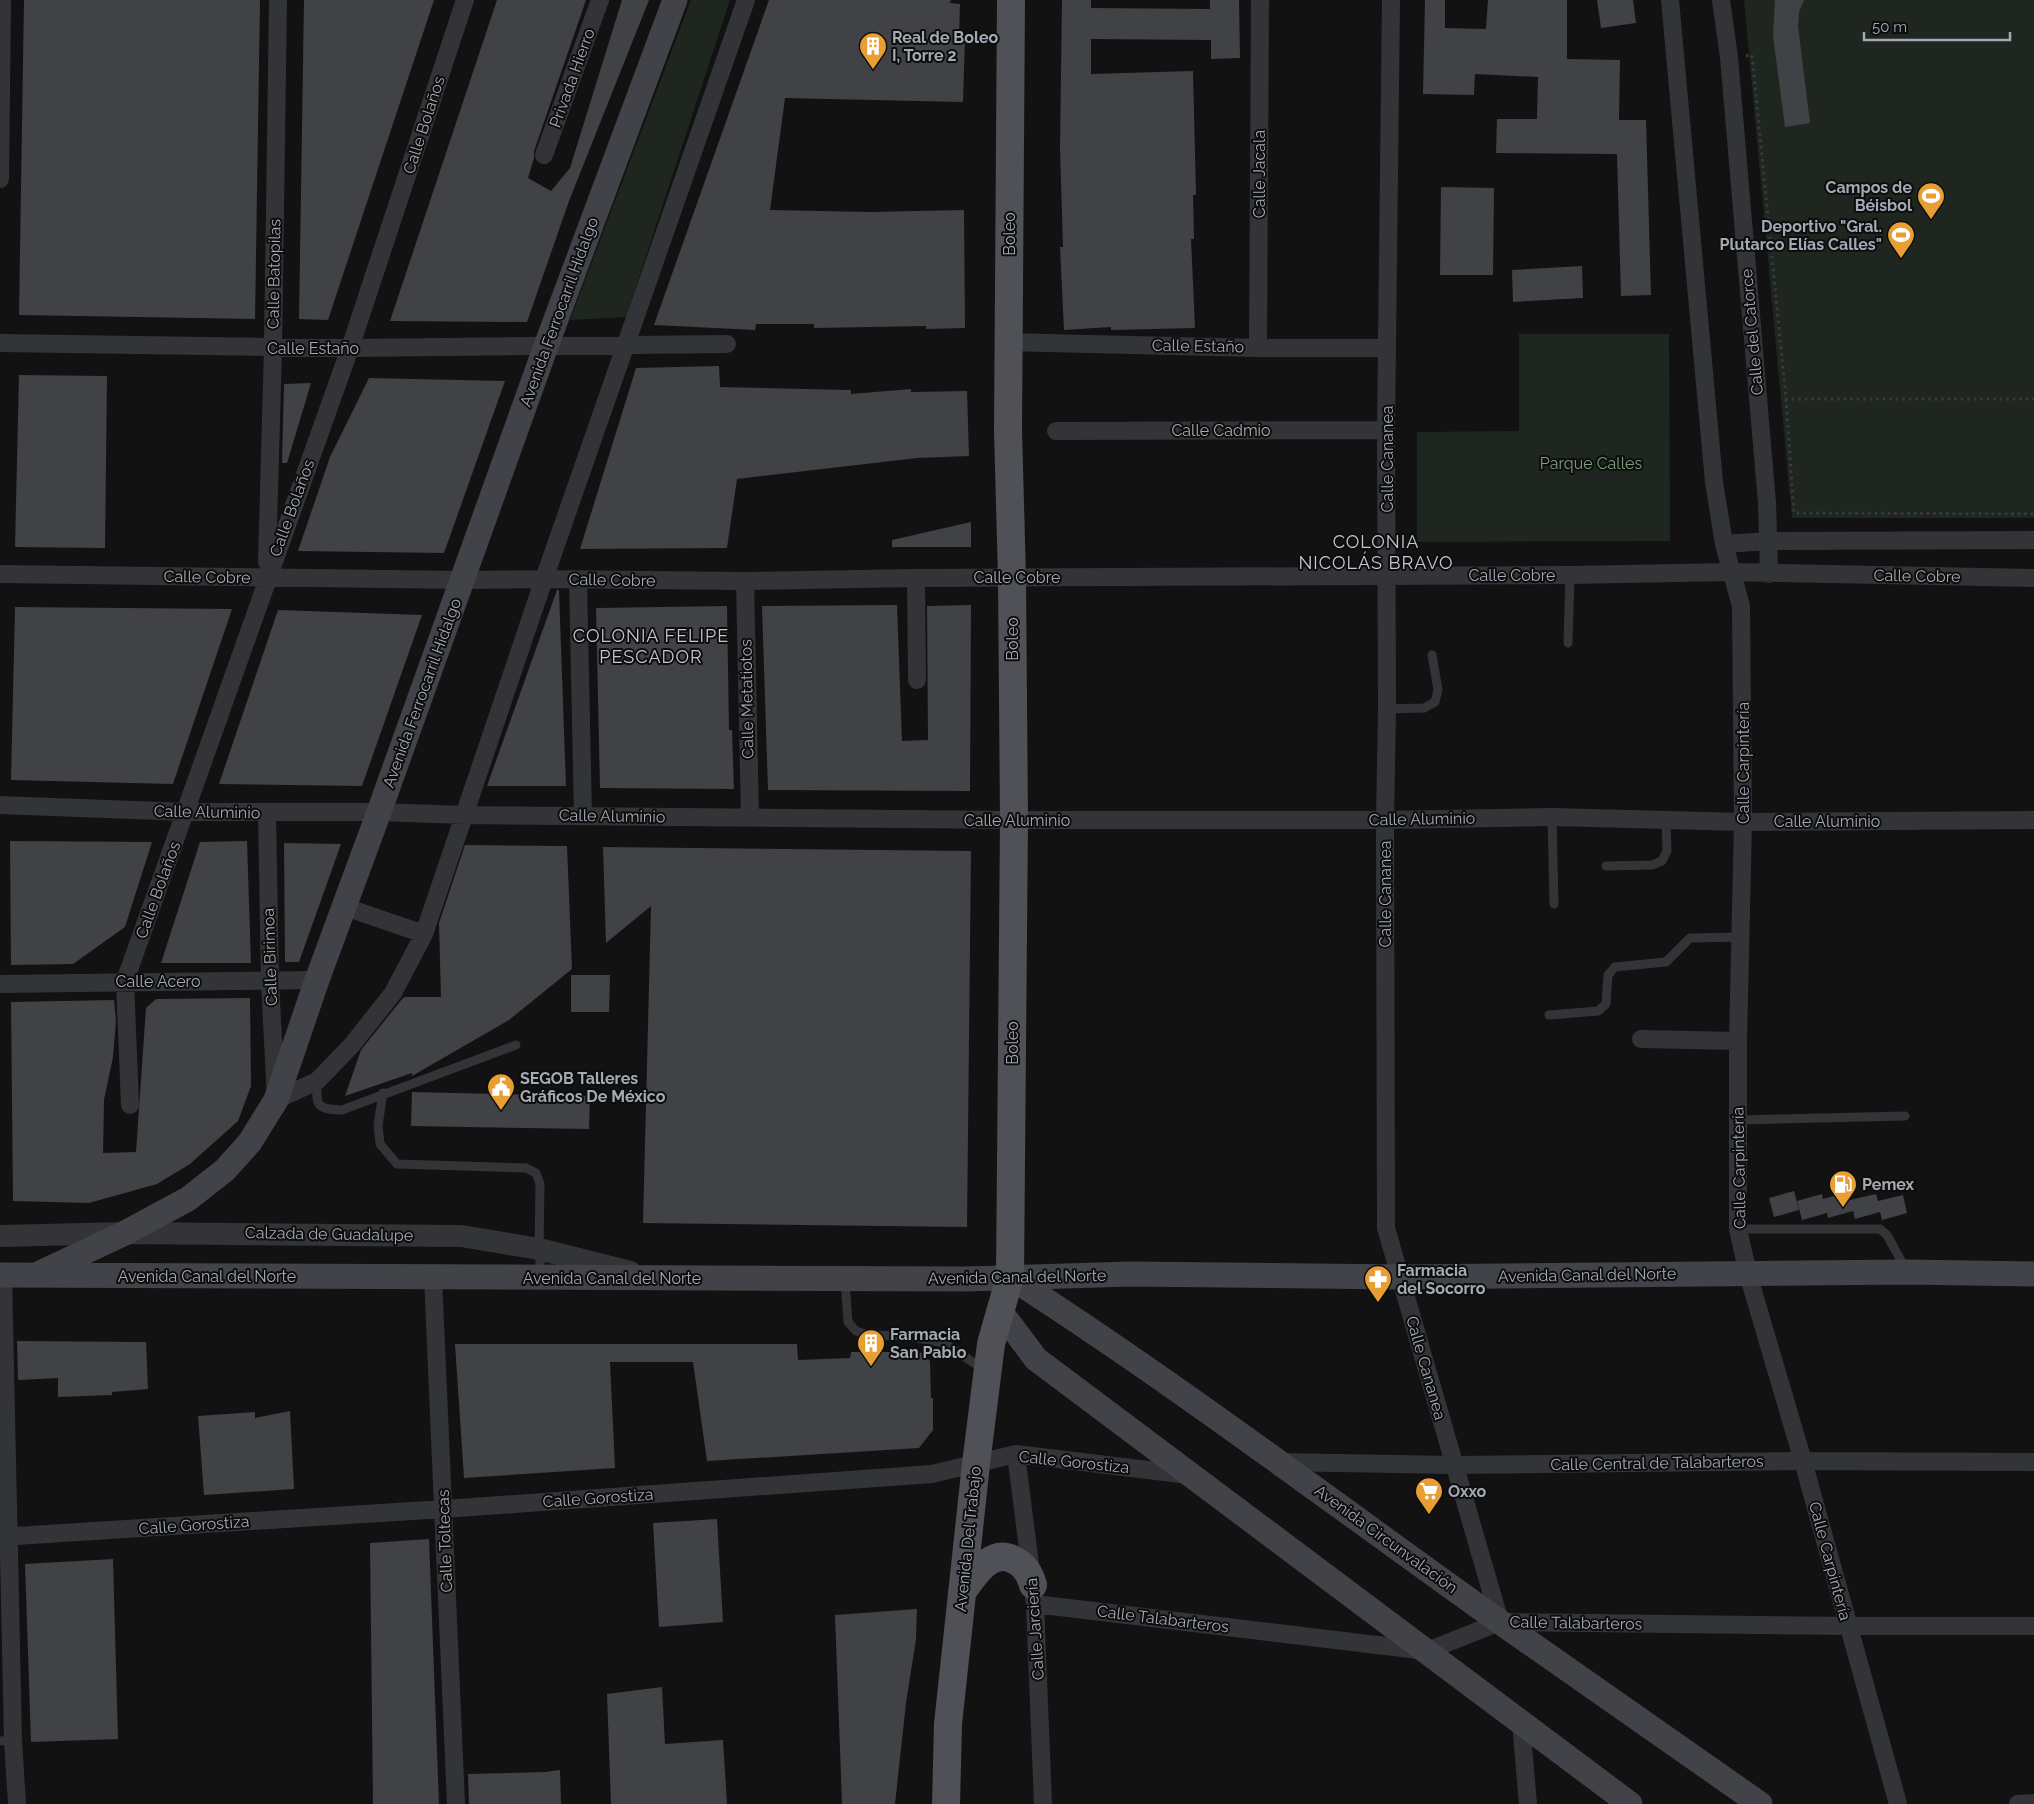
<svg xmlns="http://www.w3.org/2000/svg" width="2034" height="1804" font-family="Raleway,sans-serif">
	<rect width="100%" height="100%" fill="#121213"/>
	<path fill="#1e261f" d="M691 0H730L626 317 570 320Z
		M1744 0H2034V518H1792Z
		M1519 334H1669L1670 541 1417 542V432L1519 431Z"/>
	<path fill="#414246" d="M24 0H260L255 319 19 315Z
		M304 0H434L328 320 299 319Z
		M497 0H586L534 151V158L528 178 551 191 570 168 622 0H649L569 201 527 322 390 321Z
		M769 0H951L950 3 960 4 959 37H965L963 102 785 98 770 210 871 212 964 210 965 328 926 329V326L814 328V324H756L755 330 654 325Z
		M1062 0H1091V8L1210 9V0H1239L1240 58 1211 59V40L1091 39V74L1193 71 1196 195H1193L1194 239H1191L1195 328 1111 330V327L1064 330 1060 247H1063L1060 149Z
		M1425 0H1445V28L1486 29 1488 0H1567V59L1620 60 1619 120H1646L1651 295 1621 296 1617 154 1496 153 1497 119H1537L1538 77 1475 74 1474 95 1423 94Z
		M1597 0H1633L1636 23 1601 28Z
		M1775 0H1804L1799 12 1798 26 1810 123 1785 127 1773 36Z
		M1441 187 1494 188 1493 275H1440Z
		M1582 266 1583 298 1513 302 1512 270Z
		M719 366 720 387 851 390V394L911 389V392L967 391 969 456 917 458 737 479 727 548 580 549 636 368Z
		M19 375 107 376 105 548 15 547Z
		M369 378 505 381 444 553 298 551 330 457Z
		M311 383 287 463H282L284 384Z
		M971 522V547H892V540Z
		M557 590H559L566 786H487Z
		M897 605 902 741 928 740 927 606 971 605 970 791 768 790 762 606Z
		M727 606 729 730H732L734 789 600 788 596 608Z
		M15 607 232 609 173 784 11 780Z
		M278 610 422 615 362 786 219 784Z
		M10 841 152 842 125 927 73 964 11 965Z
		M247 841 251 963H161L200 842Z
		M284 843 341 844 299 962H285Z
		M465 845 567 846 572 969 509 1020 412 1076V1073L345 1096 361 1050 402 999 405 997H441L439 923Z
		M603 847 971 851 967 1227 643 1223 651 906 606 943Z
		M571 975H610L609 1012H571Z
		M250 998 251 1086 238 1121 190 1164 157 1184 89 1203 13 1201 11 1002 114 1000 116 1021 113 1057 104 1100 103 1153 136 1152 146 1008 156 999Z
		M412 1092 590 1096 589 1129 411 1126Z
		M1794 1191 1799 1210 1774 1217 1769 1198Z
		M1848 1192 1850 1200 1876 1194 1878 1201 1903 1195 1907 1213 1882 1220 1880 1212 1855 1219 1853 1211 1828 1218 1827 1213 1802 1220 1797 1201 1822 1194 1823 1199Z
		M17 1341 146 1342 148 1389 112 1392V1395L58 1397V1378L18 1380Z
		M455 1344H797L798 1360 850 1358 851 1352H920L930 1361 931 1398H933V1430L919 1448 707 1461 693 1362H610L615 1468 464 1478Z
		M290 1411 294 1489 204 1495 198 1416 255 1412V1418Z
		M717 1519 723 1622 659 1627 653 1523Z
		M429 1539 439 1804H373L370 1543Z
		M113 1559 118 1739 31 1742 25 1564Z
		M917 1609 916 1639 906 1703 895 1804H842L835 1615Z
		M662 1687 665 1744 723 1740 727 1804H611L607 1694Z
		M560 1770 561 1804H469L468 1774 545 1772Z"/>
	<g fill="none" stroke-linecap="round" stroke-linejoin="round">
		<path stroke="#393b3f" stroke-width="3" stroke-dasharray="2.5 4" stroke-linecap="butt" d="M1746 56 1752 55 1786 399H2034
			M1786 399 1794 513 2034 514"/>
		<path stroke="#333438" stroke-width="9" d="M1568 643 1570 575
			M1387 709 1424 708 1435 702 1438 690 1432 655
			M1552 817 1554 904
			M1606 866 1652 865 1662 861 1667 851 1666 820
			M1549 1015 1598 1011 1606 1004 1608 975 1615 967 1666 962 1690 938 1741 937
			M317 1081C316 1106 316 1109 342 1110L516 1045
			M383 1093 378 1125 380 1144 397 1164 526 1168 536 1173 540 1184 539 1249 541 1276
			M1738 1120 1905 1116
			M1738 1229H1880L1887 1235 1906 1270
			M845 1281 848 1322 856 1331 868 1335 907 1336 944 1343 983 1369
			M0 1741 13 1740"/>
		<path stroke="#333438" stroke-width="18" d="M1391 0 1386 430 1387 709 1385 820 1386 1228 1500 1622
			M1670 0 1714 482 1724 544 1741 606 1743 822 1738 1041V1229L1748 1274 1803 1461 1898 1804
			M1721 0 1729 57 1767 503 1769 574
			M544 155 600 0
			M0 179 2 0
			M1008 342 1258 348H1387
			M0 343 350 348 727 344
			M1258 348 1260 0
			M1056 431 1386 430
			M1724 544 1769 541 2034 540
			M267 562 273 348 278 0
			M0 574 463 580 544 579 745 581 916 578 1570 575 1730 572 2034 578
			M916 578 917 680
			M578 580 583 815
			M745 581 750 817
			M0 805 186 812H379L465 815 1014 820H1385L1552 817 1743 822 2034 820
			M267 813 270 981 276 1100 317 1081 351 1046 393 993 424 934 544 579 746 0
			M345 907 424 934
			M0 984 317 980
			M1641 1039 1738 1041
			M130 1105 125 981 350 348 465 0
			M3 1275 13 1740 17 1804
			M433 1277 456 1804
			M1016 1454 1035 1604 1043 1804
			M1279 1462 1454 1465 1803 1461 2034 1462
			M0 1537 444 1509 932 1474 1016 1454 1189 1475
			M1035 1604 1427 1651 1500 1622 1848 1626H2034
			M1521 1723 1528 1804
			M2018 1804 2034 1803"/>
		<path stroke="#333438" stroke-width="22" d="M0 1236 125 1233 461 1236 539 1249 630 1272"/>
		<path stroke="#414348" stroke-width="25" d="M40 1273 125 1233 188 1199 225 1170 250 1142 276 1100 317 980 379 812 546 346 675 0
			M0 1275 965 1279 1130 1274 1400 1277 1907 1272 2034 1274
			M1010 1277C1178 1385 1337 1506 1500 1622 1586 1683 1674 1743 1760 1804
			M1000 1311 1036 1359 1630 1804"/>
		<path stroke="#4f5157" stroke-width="28" d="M962 1592C974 1576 991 1547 1014 1560 1025 1565 1030 1574 1033 1585
			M946 1804 948 1724 976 1464 991 1344 1010 1277 1014 820 1012 578 1008 430 1011 0"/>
	</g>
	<defs>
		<g id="building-pin" transform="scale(1.4375)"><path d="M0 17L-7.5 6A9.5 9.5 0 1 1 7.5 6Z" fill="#e99e34" stroke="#0d0d0e"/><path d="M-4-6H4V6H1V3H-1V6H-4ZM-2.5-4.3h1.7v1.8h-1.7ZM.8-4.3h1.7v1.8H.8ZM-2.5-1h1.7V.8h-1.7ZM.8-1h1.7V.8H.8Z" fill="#fff"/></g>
		<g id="stadium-pin" transform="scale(1.4375)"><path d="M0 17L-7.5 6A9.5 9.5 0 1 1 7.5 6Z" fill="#e99e34" stroke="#0d0d0e"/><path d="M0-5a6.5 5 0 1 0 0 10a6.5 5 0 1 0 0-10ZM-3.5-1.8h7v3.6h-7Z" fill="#fff"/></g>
		<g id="civic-pin" transform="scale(1.4375)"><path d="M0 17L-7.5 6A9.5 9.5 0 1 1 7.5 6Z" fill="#e99e34" stroke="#0d0d0e"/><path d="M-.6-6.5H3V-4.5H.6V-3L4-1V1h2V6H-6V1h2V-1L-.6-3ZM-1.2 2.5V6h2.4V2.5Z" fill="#fff"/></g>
		<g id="fuel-pin" transform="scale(1.4375)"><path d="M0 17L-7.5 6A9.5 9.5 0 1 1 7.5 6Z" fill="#e99e34" stroke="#0d0d0e"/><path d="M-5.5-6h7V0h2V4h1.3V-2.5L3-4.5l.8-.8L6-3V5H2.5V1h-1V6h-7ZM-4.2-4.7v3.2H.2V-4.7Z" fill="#fff"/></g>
		<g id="pharmacy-pin" transform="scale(1.4375)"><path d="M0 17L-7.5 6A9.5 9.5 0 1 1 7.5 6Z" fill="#e99e34" stroke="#0d0d0e"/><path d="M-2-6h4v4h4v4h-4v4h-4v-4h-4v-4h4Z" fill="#fff"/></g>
		<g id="supermarket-pin" transform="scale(1.4375)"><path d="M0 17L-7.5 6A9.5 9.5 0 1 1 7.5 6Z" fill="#e99e34" stroke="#0d0d0e"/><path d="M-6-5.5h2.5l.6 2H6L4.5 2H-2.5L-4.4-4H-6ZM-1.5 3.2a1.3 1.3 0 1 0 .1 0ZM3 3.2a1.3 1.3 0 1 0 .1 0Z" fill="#fff"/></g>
	</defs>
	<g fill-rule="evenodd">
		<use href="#building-pin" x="873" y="46"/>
		<use href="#stadium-pin" x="1931" y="196"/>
		<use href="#stadium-pin" x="1901" y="235"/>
		<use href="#civic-pin" x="501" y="1087"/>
		<use href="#fuel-pin" x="1843" y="1184"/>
		<use href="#pharmacy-pin" x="1378" y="1279"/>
		<use href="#building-pin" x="871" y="1343"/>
		<use href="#supermarket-pin" x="1429" y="1491"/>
	</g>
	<g text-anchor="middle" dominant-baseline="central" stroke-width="4" stroke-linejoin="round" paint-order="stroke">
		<g font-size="16" font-weight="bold" fill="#a4aab3" stroke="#0d0d0e" text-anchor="start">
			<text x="892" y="37">Real de Boleo<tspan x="892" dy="18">I, Torre 2</tspan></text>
			<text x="1912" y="187" text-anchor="end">Campos de<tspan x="1912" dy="18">Béisbol</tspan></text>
			<text x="1882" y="226" text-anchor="end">Deportivo "Gral.<tspan x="1882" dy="18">Plutarco Elías Calles"</tspan></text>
			<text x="520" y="1078">SEGOB Talleres<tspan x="520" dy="18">Gráficos De México</tspan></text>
			<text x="1862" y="1184">Pemex</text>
			<text x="1397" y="1270">Farmacia<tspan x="1397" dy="18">del Socorro</tspan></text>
			<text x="890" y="1334">Farmacia<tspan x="890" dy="18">San Pablo</tspan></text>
			<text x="1448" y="1491">Oxxo</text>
		</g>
		<g font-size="16" fill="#a4aab3" stroke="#0d0d0e">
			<text transform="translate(572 78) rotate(-70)">Privada Hierro</text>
			<text transform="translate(424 125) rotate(-72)">Calle Bolaños</text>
			<text transform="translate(1259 174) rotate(-90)">Calle Jacala</text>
			<text transform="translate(1009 234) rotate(-90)">Boleo</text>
			<text transform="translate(274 274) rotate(-89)">Calle Batopilas</text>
			<text transform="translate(559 312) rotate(-70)">Avenida Ferrocarril Hidalgo</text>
			<text transform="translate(1752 332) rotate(-95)">Calle del Catorce</text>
			<text transform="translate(1198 346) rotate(1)">Calle Estaño</text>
			<text x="313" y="348">Calle Estaño</text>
			<text x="1221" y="430">Calle Cadmio</text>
			<text transform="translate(1387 459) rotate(-90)">Calle Cananea</text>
			<text transform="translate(292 508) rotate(-70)">Calle Bolaños</text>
			<text x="1512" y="575">Calle Cobre</text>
			<text transform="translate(1917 576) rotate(1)">Calle Cobre</text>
			<text transform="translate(207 577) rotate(1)">Calle Cobre</text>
			<text x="1017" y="577">Calle Cobre</text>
			<text transform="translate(612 580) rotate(1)">Calle Cobre</text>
			<text transform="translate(1012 639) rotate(-90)">Boleo</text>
			<text transform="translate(422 693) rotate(-70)">Avenida Ferrocarril Hidalgo</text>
			<text transform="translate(747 699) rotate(-91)">Calle Metatiotos</text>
			<text transform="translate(1743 763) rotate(-90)">Calle Carpintería</text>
			<text transform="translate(207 812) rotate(1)">Calle Aluminio</text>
			<text transform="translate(612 816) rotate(1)">Calle Aluminio</text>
			<text transform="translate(1422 819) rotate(-1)">Calle Aluminio</text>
			<text x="1017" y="820">Calle Aluminio</text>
			<text x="1827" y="821">Calle Aluminio</text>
			<text transform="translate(158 890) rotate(-70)">Calle Bolaños</text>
			<text transform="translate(1385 894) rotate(-90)">Calle Cananea</text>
			<text transform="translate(270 957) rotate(-92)">Calle Birimoa</text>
			<text x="158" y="981">Calle Acero</text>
			<text transform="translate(1012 1043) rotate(-90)">Boleo</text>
			<text transform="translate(1739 1168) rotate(-91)">Calle Carpintería</text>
			<text transform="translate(329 1234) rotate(1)">Calzada de Guadalupe</text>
			<text transform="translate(1587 1275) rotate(-1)">Avenida Canal del Norte</text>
			<text x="207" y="1276">Avenida Canal del Norte</text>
			<text transform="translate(1017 1277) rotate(-1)">Avenida Canal del Norte</text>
			<text x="612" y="1278">Avenida Canal del Norte</text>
			<text transform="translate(1426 1368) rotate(74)">Calle Cananea</text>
			<text transform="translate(1074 1462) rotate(6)">Calle Gorostiza</text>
			<text transform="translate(1657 1463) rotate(-1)">Calle Central de Talabarteros</text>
			<text transform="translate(598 1498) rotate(-4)">Calle Gorostiza</text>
			<text transform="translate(194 1525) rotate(-4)">Calle Gorostiza</text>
			<text transform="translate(968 1539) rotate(-84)">Avenida Del Trabajo</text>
			<text transform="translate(1386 1539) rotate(36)">Avenida Circunvalación</text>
			<text transform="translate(445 1541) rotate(-92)">Calle Toltecas</text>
			<text transform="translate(1830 1561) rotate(75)">Calle Carpintería</text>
			<text transform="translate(1163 1619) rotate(7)">Calle Talabarteros</text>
			<text transform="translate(1576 1623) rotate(1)">Calle Talabarteros</text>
			<text transform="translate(1035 1629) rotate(-94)">Calle Jarciería</text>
		</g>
		<g font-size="16" fill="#7c9e7b" stroke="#0d0d0e">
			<text x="1591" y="463">Parque Calles</text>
		</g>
		<g font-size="18" letter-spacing="1" fill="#c5c8d0" stroke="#0d0d0e">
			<text x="1376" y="541">COLONIA<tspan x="1376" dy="21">NICOLÁS BRAVO</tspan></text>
			<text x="651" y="635">COLONIA FELIPE<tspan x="651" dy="21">PESCADOR</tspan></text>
		</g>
	</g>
	<path d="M1864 32v8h146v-8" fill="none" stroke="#a4aab3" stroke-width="2.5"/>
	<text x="1872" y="32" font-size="15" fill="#a4aab3" stroke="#0d0d0e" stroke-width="4" paint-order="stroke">50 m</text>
</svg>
